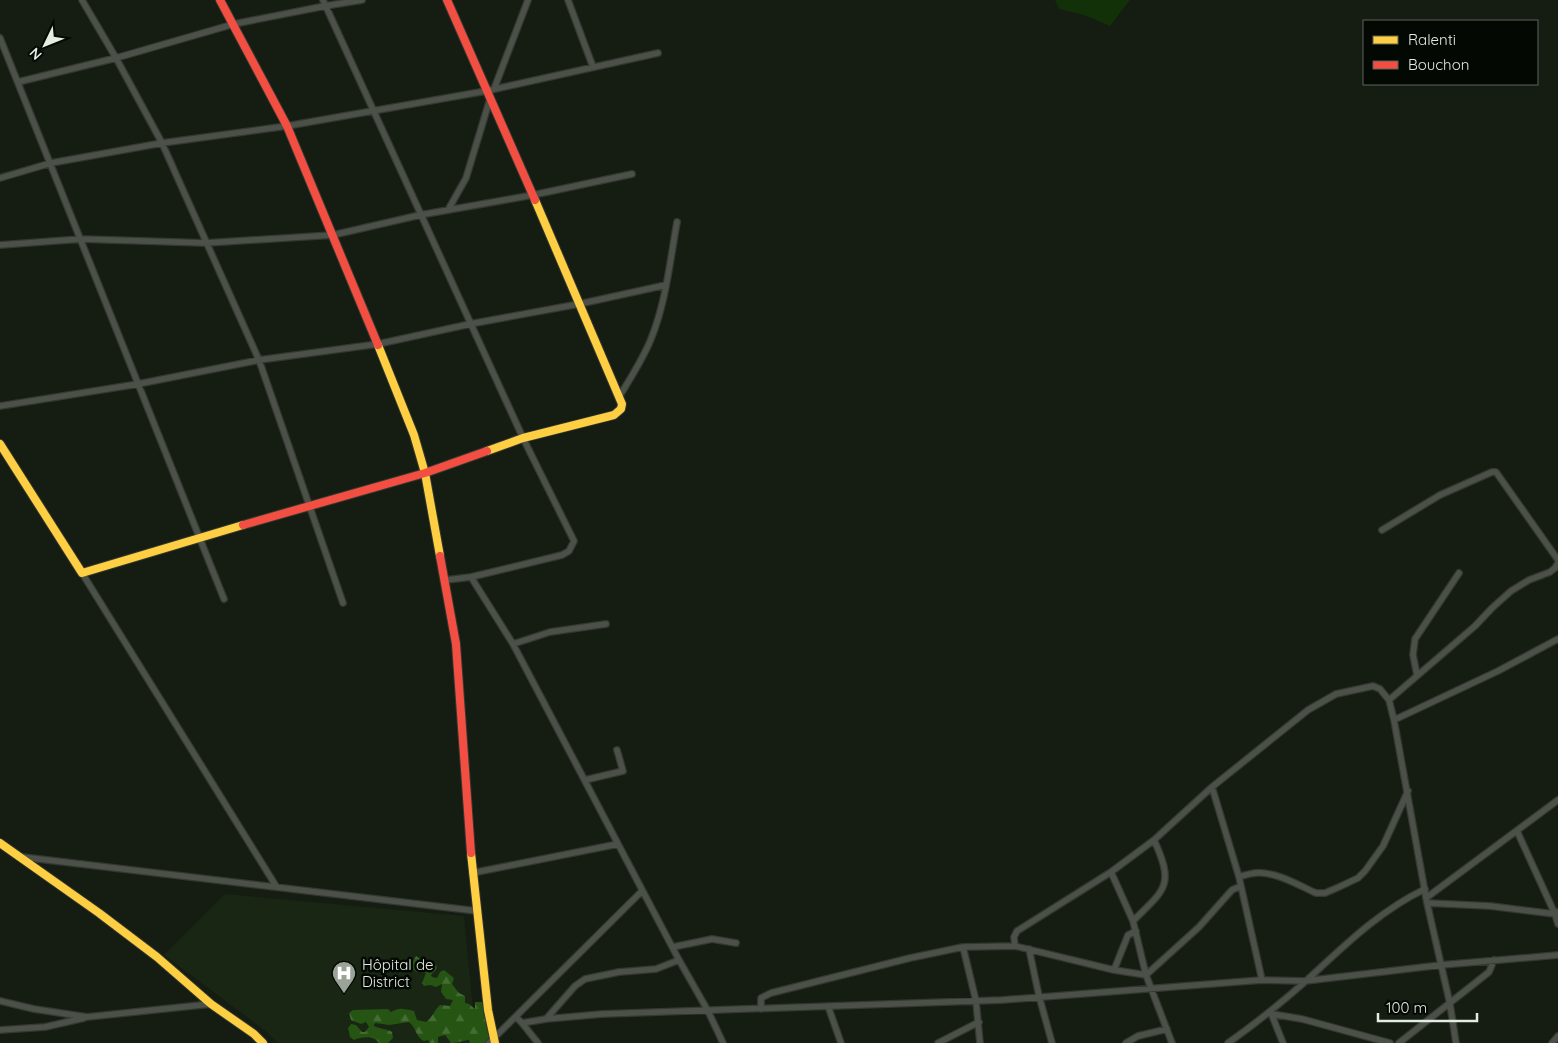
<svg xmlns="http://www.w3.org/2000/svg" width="1558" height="1043" font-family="Quicksand,sans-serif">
	<defs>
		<pattern id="forest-firs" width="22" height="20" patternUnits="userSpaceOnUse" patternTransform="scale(1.25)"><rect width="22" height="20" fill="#255413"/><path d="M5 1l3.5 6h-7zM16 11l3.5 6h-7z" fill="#446d35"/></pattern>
	</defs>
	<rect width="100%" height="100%" fill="#151c12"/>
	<path fill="#182613" d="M225 894 464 916 476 1040 474 1043H278L267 1032 164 955Z"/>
	<path fill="#123108" d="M1055 0H1130L1110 26 1084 15 1059 9Z"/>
	<path fill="url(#forest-firs)" d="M416 956 424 962 436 965 437 968 431 975 432 977 437 978 440 972 444 970 454 978 452 984 459 993 465 996V1003L469 1004 475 1009V1002H482L492 1043H470L469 1040C464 1040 459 1043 451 1043L445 1035 438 1037V1043H430L428 1040 424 1041C416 1038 416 1027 409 1022L389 1025 376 1023 374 1024V1026C380 1029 388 1029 392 1032L393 1038 388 1043H379C373 1035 362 1037 354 1040L350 1037 348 1028 351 1024 356 1025 362 1032H365L369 1027 366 1022 361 1024 351 1020 349 1013 353 1010 388 1009 391 1012C400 1007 403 1009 414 1011L417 1020 426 1022C433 1017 434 1010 440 1005L450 1006 453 1000 446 999 441 992 442 984 436 987 430 985 424 986 422 983 426 973 416 972 412 968 413 961Z"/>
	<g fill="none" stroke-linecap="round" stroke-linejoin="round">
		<g stroke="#333831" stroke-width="8">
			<path id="street" d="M82 0 116 58 162 143 259 360 343 603
				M323 0 523 438 574 541 569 551 562 555 471 577 446 580
				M568 0 593 67
				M0 38 224 599
				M18 82 116 58 234 24 325 6 362 0
				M494 89 528 0
				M0 178 51 163 162 143 287 126 486 91 658 53
				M448 210 466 178 490 99
				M0 245 81 239 206 243 333 235 420 215 533 195 632 174
				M619 397C630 379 643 359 651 339 666 302 670 261 677 222
				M0 406 138 384 259 360 378 344 470 324 579 304 666 285
				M1382 530 1440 495 1492 472H1496L1558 560
				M82 573 276 886
				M471 577 513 644 679 960 708 1011 723 1043
				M513 644 550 632 606 624
				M1417 675 1413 655 1415 639 1459 573
				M1389 700 1475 626 1492 608 1511 591 1529 580 1550 572 1555 568 1558 563
				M1394 720 1498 671 1558 639
				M585 780 623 771 617 750
				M1212 787 1239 877 1262 980
				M1517 831 1555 914 1558 924
				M22 857 477 911
				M1111 872 1133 921 1146 975 1172 1043
				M472 873 618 844
				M1239 877C1244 875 1249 874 1255 873 1275 871 1298 885 1316 893H1325L1339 887 1358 878 1365 871 1383 846 1408 791
				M1426 898 1558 800
				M1427 903 1490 906 1555 914 1558 912
				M1133 921C1165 889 1175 886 1154 840
				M1015 946 1014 937 1017 931 1111 872 1154 840 1212 787 1308 710 1336 694 1373 686 1380 689 1389 700 1394 720 1427 903 1450 1004 1456 1043
				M673 947 712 939 736 943
				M963 947 976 1001 980 1043
				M1029 949 1039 996 1052 1043
				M1114 970 1128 935 1136 931
				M0 1001 34 1009 87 1017 211 1004
				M828 1006 841 1043
				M761 1009V998L771 993 910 958 963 947 1015 946 1114 970 1146 975 1199 927 1232 890 1241 886
				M1271 1013 1283 1043
				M1272 1014 1302 1019 1390 1043
				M516 1017 522 1023 546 1019 602 1014 1002 1000 1262 980 1305 981 1441 965 1558 955
				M546 1019 575 986 585 979 619 972 656 969 679 960
				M522 1023 538 1043
				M0 1030 45 1027 84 1018
				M489 1043 642 891
				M938 1043 979 1022
				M1126 1043 1138 1036 1167 1029
				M1228 1043C1255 1024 1281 1003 1306 981 1343 947 1379 911 1425 889
				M1399 1043 1489 972 1494 960
				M1552 1043 1558 1036"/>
		</g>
		<g stroke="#333831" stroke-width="10">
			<path id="slow" d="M378 345 414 435 425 473 440 556
				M0 444 82 573 243 525
				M487 451 523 438 614 415 621 409 622 404 535 200
				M0 843 99 913 157 957 211 1004 254 1034 263 1043
				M471 853 488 1010 495 1043"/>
		</g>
		<g stroke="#333831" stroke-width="10">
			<path id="jam" d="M220 0 287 126 378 345
				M447 0 535 200
				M243 525 425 473 487 451
				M440 556 456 644 471 853"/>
		</g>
		<use href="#street" stroke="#4b5149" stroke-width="5.5"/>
		<use href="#slow" stroke="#ffcf43" stroke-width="8"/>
		<use href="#jam" stroke="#f24e42" stroke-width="8"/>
	</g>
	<defs>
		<g id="hospital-pin" transform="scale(1.25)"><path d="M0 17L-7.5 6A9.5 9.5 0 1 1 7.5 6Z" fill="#9ba399" stroke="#040803"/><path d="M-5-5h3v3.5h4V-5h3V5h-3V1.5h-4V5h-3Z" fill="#fff"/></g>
	</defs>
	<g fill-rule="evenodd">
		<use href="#hospital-pin" x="344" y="973"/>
	</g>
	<g text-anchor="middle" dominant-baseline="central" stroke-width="5" stroke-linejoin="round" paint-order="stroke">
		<g font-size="15" fill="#e3ece1" stroke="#040803" text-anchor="start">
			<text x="362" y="964">Hôpital de<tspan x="362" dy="17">District</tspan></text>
		</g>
	</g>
	<rect x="1363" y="20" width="175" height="65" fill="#040803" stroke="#5d635c"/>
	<rect x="1373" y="36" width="25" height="8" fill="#ffcf43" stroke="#5d635c"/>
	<text x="1408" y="45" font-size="15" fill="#e3ece1">Ralenti</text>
	<rect x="1373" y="61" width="25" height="8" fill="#f24e42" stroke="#5d635c"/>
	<text x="1408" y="70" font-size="15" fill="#e3ece1">Bouchon</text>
	<g transform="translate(45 45) rotate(227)" stroke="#040803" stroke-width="4" paint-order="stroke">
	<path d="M0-4L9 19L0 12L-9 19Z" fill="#e3ece1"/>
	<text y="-8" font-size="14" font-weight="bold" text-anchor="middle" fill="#e3ece1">N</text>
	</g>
	<path d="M1378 1013v8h99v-8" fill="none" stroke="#e3ece1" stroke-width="2.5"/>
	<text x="1386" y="1013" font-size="15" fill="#e3ece1" stroke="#040803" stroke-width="4" paint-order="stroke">100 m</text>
</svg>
